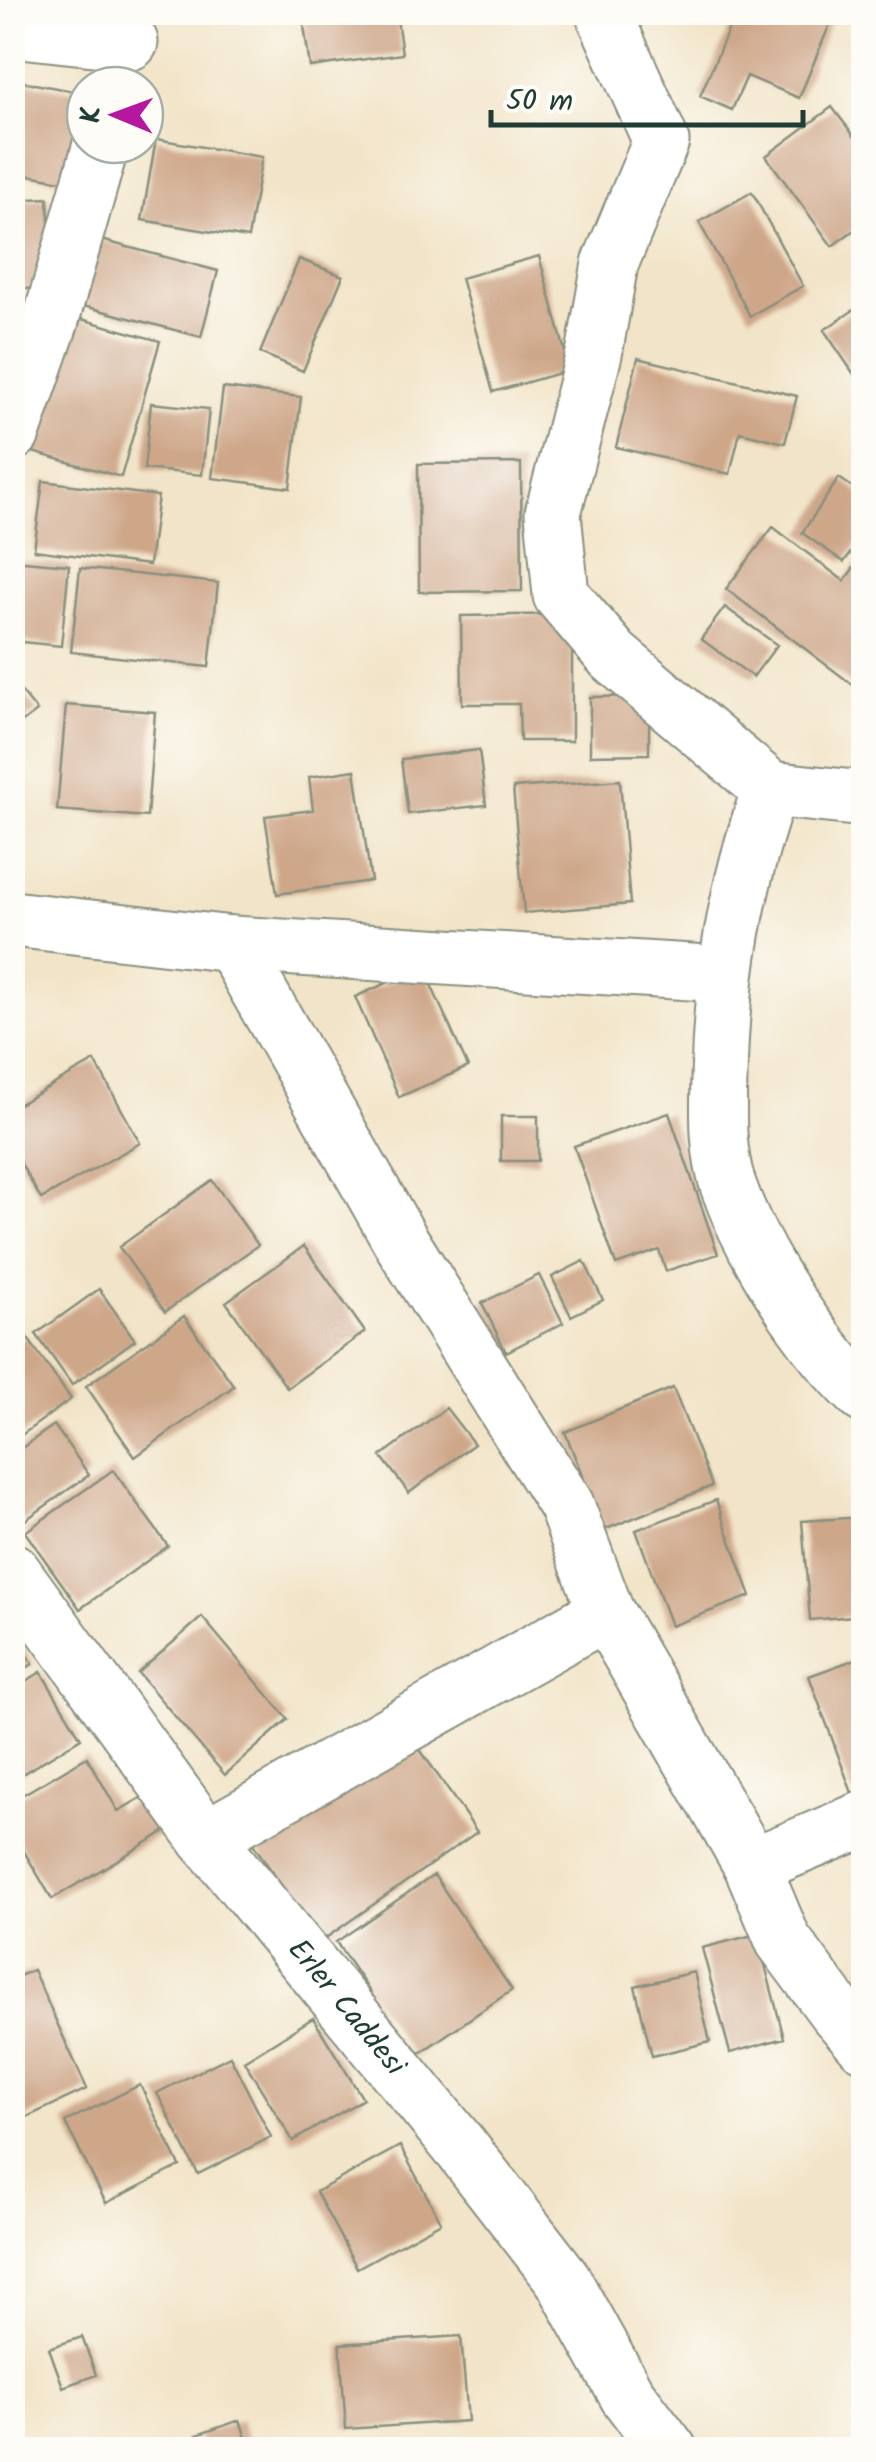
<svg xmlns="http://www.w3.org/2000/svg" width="876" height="2462" font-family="Kalam,sans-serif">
	<rect width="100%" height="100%" fill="#fdfcf7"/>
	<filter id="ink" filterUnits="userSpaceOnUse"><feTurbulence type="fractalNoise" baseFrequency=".01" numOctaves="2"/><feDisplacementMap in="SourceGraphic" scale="20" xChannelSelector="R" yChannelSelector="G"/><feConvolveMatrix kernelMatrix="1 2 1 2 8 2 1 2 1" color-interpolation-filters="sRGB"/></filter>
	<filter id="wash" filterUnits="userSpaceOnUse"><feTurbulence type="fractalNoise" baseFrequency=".0048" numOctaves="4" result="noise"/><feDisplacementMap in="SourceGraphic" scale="40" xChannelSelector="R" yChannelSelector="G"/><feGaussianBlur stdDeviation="2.25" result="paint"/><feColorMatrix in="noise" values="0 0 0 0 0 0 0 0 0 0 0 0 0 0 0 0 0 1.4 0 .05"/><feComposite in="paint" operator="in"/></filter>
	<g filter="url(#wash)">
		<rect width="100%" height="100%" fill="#f2e4c8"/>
		<g id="blocks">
			<path fill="#cea688" d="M302 12H396L402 54 310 67Z
				M736 12H835L799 98 747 76 732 110 700 96Z
				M12 80 85 93V119L73 183 12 172Z
				M832 107 864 149V223L832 246 766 156Z
				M156 139 262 157 248 238 142 220Z
				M752 192 803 286 750 316 699 222Z
				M48 198 52 288 12 289V200Z
				M101 240 218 271 201 337 84 306Z
				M539 256 570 370 493 392 461 278Z
				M299 259 343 276 303 371 260 353Z
				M12 299H21L26 377 12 378Z
				M864 303V389L824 330Z
				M67 315 160 341 121 477 29 451Z
				M638 358 797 396 785 443 740 432 730 474 616 447Z
				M223 388 301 397 290 488 212 478Z
				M151 403 209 409 202 475 144 469Z
				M521 463 522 591 419 592 418 464Z
				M839 478 864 495V534L844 562 802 533Z
				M43 481 158 496 149 565 34 550Z
				M773 527 844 581 858 562 864 566 861 691 726 589Z
				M12 560 69 565 61 646 12 641Z
				M80 568 218 583 209 667 71 652Z
				M725 607 777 645 753 677 701 639Z
				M572 614V741H520L519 704H462L461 616Z
				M12 680 37 711 12 730Z
				M649 696V754L590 755V697Z
				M66 705 155 712 147 817 57 810Z
				M479 750 486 805 408 814 401 759Z
				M355 770 371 881 277 894 265 816 313 810 309 777Z
				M620 780 630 904 524 913 513 788Z
				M423 967 468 1067 399 1097 355 997Z
				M95 1061 140 1143 41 1199 12 1148V1108Z
				M669 1113 718 1254 666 1271 659 1250 616 1265 574 1146Z
				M501 1116H538V1161H501Z
				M212 1180 258 1245 165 1312 119 1247Z
				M304 1246 365 1332 287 1388 226 1302Z
				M584 1261 603 1300 571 1316 552 1277Z
				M539 1275 563 1323 506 1352 482 1303Z
				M99 1289 135 1340 72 1385 36 1334Z
				M184 1316 234 1386 135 1457 86 1386Z
				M26 1336 71 1399 12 1442V1346Z
				M673 1388 712 1486 604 1530 565 1432Z
				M446 1408 474 1444 409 1493 381 1456Z
				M54 1425 89 1475 17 1526 12 1519V1455Z
				M113 1470 168 1546 80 1609 25 1532Z
				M716 1500 751 1596 671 1626 636 1530Z
				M864 1517V1615L810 1620 802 1521Z
				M202 1617 288 1719 225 1775 138 1673Z
				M12 1630 33 1664 12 1676Z
				M864 1656V1789L852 1793 809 1676Z
				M41 1672 81 1738 14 1779 12 1690Z
				M410 1735 477 1832 320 1942 245 1832Z
				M87 1757 118 1811 155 1790 176 1825 52 1899 12 1831V1801Z
				M434 1875 512 1990 414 2057 336 1942Z
				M757 1934 784 2038 730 2053 702 1948Z
				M33 1970 87 2089 12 2124V1979Z
				M694 1972 710 2042 652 2056 635 1986Z
				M313 2018 363 2099 293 2141 244 2061Z
				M230 2056 271 2137 198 2174 157 2093Z
				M140 2085 180 2166 106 2203 65 2122Z
				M400 2146 441 2222 357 2268 316 2192Z
				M461 2336 468 2421 346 2429 340 2344Z
				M82 2337 96 2375 63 2387 49 2348Z
				M240 2420 250 2450H202L197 2435Z"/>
		</g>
	</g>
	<g filter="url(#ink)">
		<use href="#blocks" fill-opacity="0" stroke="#88907e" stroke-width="2.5"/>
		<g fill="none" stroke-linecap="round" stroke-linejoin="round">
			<g stroke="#88907e" stroke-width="59">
				<g id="minor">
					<path d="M603 12 661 141 610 264 594 354 553 513 561 595 613 656 770 789"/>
					<path d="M12 29 130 42"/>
					<path d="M12 433 50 323 101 145"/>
					<path d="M864 799 770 789C736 889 721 974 719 1079 718 1114 717 1152 728 1185 753 1256 809 1342 864 1395"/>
					<path d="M12 919 232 944 724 974"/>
					<path d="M232 944 402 1243 566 1505 606 1612 752 1866 783 1940 835 2010 864 2043"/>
					<path id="s1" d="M12 1571 206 1838 461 2148 562 2278 627 2395 669 2450"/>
					<path d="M206 1838 606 1612"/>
					<path d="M752 1866 864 1819"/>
				</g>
			</g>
			<use href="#minor" stroke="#fff" stroke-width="55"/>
		</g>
	</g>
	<g text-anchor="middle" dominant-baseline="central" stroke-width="10" stroke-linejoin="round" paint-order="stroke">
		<g font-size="30" fill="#1f3d34" stroke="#fdfcf7">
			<text stroke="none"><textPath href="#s1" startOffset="550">Erler Caddesi</textPath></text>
		</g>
	</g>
	<rect width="876" height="2462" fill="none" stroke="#fdfcf7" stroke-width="50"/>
	<g transform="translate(115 115) rotate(271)"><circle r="48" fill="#fdfcf7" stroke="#a4b0a9" stroke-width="2.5"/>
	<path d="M0-8L18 38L0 25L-18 38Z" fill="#b5179e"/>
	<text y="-15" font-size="28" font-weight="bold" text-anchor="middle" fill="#1f3d34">K</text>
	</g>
	<path d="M491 110v15h312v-15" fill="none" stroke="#1f3d34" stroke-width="5"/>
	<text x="506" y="110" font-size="30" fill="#1f3d34" stroke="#fdfcf7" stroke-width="8" paint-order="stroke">50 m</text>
</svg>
